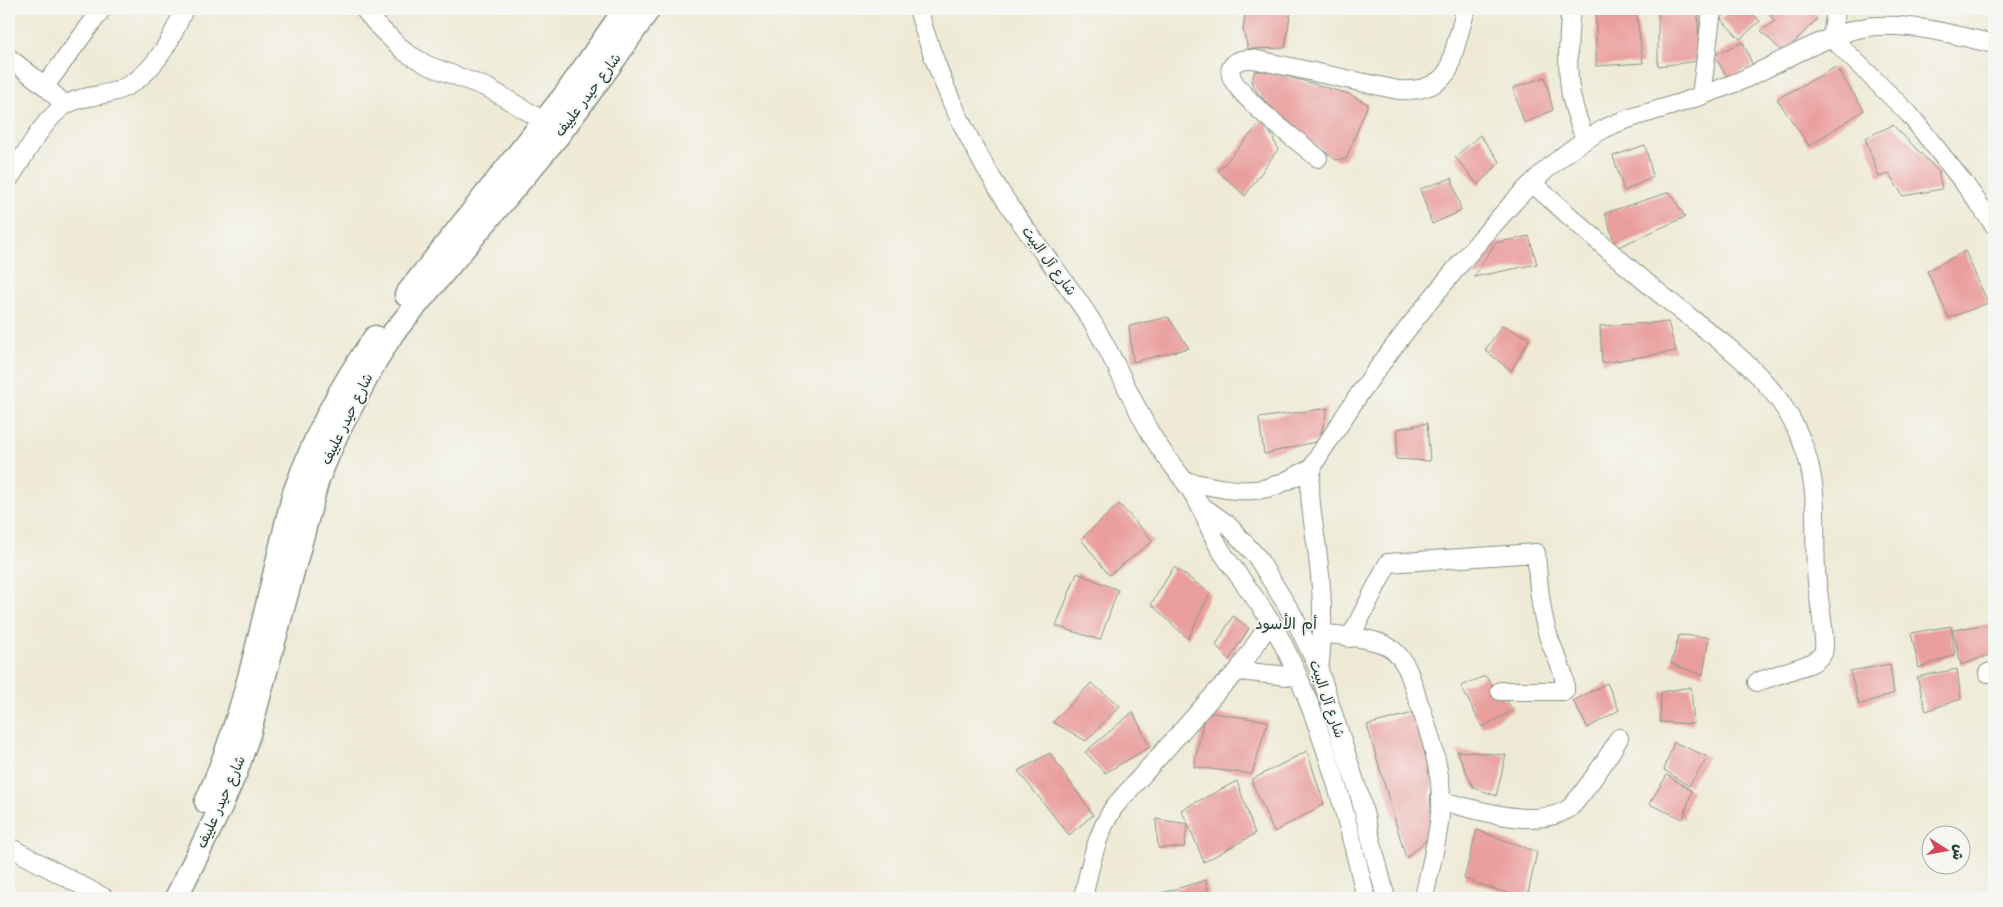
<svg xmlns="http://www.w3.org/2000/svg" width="2003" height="907" font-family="'Comic Neue','Playpen Sans Arabic',sans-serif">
	<rect width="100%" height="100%" fill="#f6f6f2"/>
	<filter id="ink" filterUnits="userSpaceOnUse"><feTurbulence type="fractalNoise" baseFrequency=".02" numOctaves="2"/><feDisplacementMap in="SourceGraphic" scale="10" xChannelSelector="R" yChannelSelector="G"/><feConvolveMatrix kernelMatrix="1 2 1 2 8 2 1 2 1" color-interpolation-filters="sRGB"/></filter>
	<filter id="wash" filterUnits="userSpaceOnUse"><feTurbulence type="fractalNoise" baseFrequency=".0096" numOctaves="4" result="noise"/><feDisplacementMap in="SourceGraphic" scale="20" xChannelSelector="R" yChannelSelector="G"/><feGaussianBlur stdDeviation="1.12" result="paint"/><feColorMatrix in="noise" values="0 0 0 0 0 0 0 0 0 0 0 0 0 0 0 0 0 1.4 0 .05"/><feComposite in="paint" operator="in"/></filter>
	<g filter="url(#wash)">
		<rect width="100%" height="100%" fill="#eeead5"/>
		<g id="blocks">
			<path fill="#e99e9c" d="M1246 9H1291L1285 48 1248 49 1243 30Z
				M1636 9 1643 63 1596 66V10Z
				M1698 9 1699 61 1658 66V10Z
				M1730 9H1748L1760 21 1740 39 1721 19Z
				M1778 9H1808L1817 19 1784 53 1761 31 1775 21 1770 16Z
				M1743 42 1753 66 1728 78 1714 55Z
				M1836 67 1864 110 1809 146 1777 99Z
				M1255 71H1269L1349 94 1368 104 1346 159 1336 160 1290 125 1259 95 1251 82Z
				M1545 77 1553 110 1524 123 1513 88Z
				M1264 119 1278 149 1245 196 1218 171Z
				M1893 125 1938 171 1942 189 1903 196 1889 174 1879 177 1865 138Z
				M1480 135 1500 162 1478 185 1455 157Z
				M1645 145 1653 177 1624 191 1613 156Z
				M1452 178 1461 211 1432 224 1420 189Z
				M1670 192 1685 217 1616 248 1605 213Z
				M1529 236 1537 264 1474 277 1495 243Z
				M1965 251 1988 303 1949 318 1927 271Z
				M1168 317 1189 348 1133 362 1129 326Z
				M1668 322 1676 351 1602 363 1600 326Z
				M1502 326 1530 338 1511 371 1485 350Z
				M1328 408 1319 441 1264 454 1259 418Z
				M1427 423 1430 461 1396 459 1398 429Z
				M1119 504 1153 541 1109 575 1081 539Z
				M1174 567 1210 593 1188 639 1151 604Z
				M1077 573 1118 590 1100 640 1056 626Z
				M1233 616 1249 628 1229 660 1216 645Z
				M1993 623 1994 653 1961 665 1953 630Z
				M1951 626 1955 655 1919 668 1911 633Z
				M1679 635 1709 637 1703 675 1671 664Z
				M1890 664 1894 693 1859 705 1850 671Z
				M1957 669 1961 699 1926 711 1917 677Z
				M1485 676 1514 710 1482 727 1461 686Z
				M1091 683 1120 706 1086 741 1053 722Z
				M1607 683 1619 710 1588 728 1573 701Z
				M1691 687 1694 724 1660 722 1661 692Z
				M1133 712 1150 747 1105 773 1085 752Z
				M1205 712 1268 721 1252 774 1194 767Z
				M1417 712 1434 772 1430 800 1434 833 1406 858 1367 725Z
				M1674 742 1708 757 1689 786 1664 770Z
				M1307 751 1324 804 1274 832 1251 780Z
				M1457 751 1506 755 1496 796 1473 787Z
				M1050 753 1093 815 1069 835 1018 771Z
				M1667 775 1692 791 1683 819 1649 804Z
				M1237 781 1255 834 1204 862 1188 824 1184 847 1158 848 1156 819 1188 824 1181 810Z
				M1477 830 1537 852 1527 898H1522L1464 879Z
				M1206 880 1209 898H1145Z"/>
		</g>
	</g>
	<g filter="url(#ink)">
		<use href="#blocks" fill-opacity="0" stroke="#869484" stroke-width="1"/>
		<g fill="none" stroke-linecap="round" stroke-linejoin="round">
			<g stroke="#869484" stroke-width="20">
				<path id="minor" d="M364 9 379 27 405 52 427 65 488 88 544 121
					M918 9C936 72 963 133 998 188 1026 234 1062 274 1091 320 1114 357 1130 398 1152 436 1166 459 1185 479 1198 502 1207 519 1211 535 1222 552 1242 582 1265 608 1281 640 1321 719 1346 812 1366 898
					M1571 9C1568 37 1566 67 1571 95 1574 110 1580 125 1585 140
					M1836 9 1832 38 1909 114 1964 183 1994 225
					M9 58 45 86 65 105
					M45 86 102 9
					M1701 96 1712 9
					M1318 158C1291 135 1259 114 1237 86 1223 69 1233 58 1253 59L1398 90C1418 91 1438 88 1449 69L1466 9
					M9 179C24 157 42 121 64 106 80 95 101 97 119 90 152 77 172 40 184 9
					M1532 183C1574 220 1615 257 1658 292 1716 340 1780 376 1805 450 1821 497 1812 535 1817 582 1818 595 1827 644 1823 653 1821 657 1816 660 1812 663L1757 682
					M1184 481C1207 485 1231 492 1254 490 1274 489 1294 477 1312 468
					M1199 504 1227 524 1257 557 1294 617 1319 670 1360 797 1386 898
					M1323 633C1344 637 1377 637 1393 650 1407 661 1412 681 1417 697 1428 728 1441 767 1441 800 1440 833 1430 867 1424 898
					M1350 638 1388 563 1536 553C1538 580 1540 609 1548 635 1554 655 1566 670 1565 691H1500
					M1319 670C1324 631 1323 596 1318 558 1316 535 1305 488 1313 467 1319 452 1336 432 1344 417 1379 363 1419 313 1460 264 1502 214 1545 160 1604 129 1622 119 1644 114 1664 108 1690 100 1715 91 1740 81 1778 64 1838 27 1878 26 1918 24 1956 35 1994 44
					M1238 671 1298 677
					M1988 673 1994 671
					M1441 801C1475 809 1536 830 1568 809 1573 806 1577 799 1581 795 1595 776 1608 758 1619 738
					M9 847 105 898
					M1083 898C1090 866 1096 835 1114 807L1219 689 1238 671 1271 621"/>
			</g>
			<g stroke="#869484" stroke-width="25">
				<path id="major" d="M406 295 567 92 625 9
					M206 802C250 704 267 596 294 493 315 436 339 387 375 337
					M176 898 218 813 236 772 249 734 318 479 337 434 375 362 393 333 558 136 616 57 649 9"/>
			</g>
			<use href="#minor" stroke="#fff" stroke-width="18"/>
			<use href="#major" stroke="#fff" stroke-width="22"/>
		</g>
	</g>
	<g text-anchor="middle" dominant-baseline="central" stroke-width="4" stroke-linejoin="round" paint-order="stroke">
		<g font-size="14" fill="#1f3d34" stroke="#f6f6f2">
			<text transform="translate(588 95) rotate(-53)">شارع حيدر علييف</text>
			<text transform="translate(1049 261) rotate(54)">شارع آل البيت</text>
			<text transform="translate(347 419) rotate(-64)">شارع حيدر علييف</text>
			<text transform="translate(1327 699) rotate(71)">شارع آل البيت</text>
			<text transform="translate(221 802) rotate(-66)">شارع حيدر علييف</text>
		</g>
		<g font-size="16" fill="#1f3d34" stroke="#f6f6f2">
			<text x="1286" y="624">أم الأسود</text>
		</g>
	</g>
	<rect width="2003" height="907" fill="none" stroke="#f6f6f2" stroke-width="30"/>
	<g transform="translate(1946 850) rotate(101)"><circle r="24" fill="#f6f6f2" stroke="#a0aca6"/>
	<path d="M0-4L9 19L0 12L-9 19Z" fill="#d1495b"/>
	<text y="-8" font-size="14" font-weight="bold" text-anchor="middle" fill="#1f3d34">ش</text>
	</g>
</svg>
